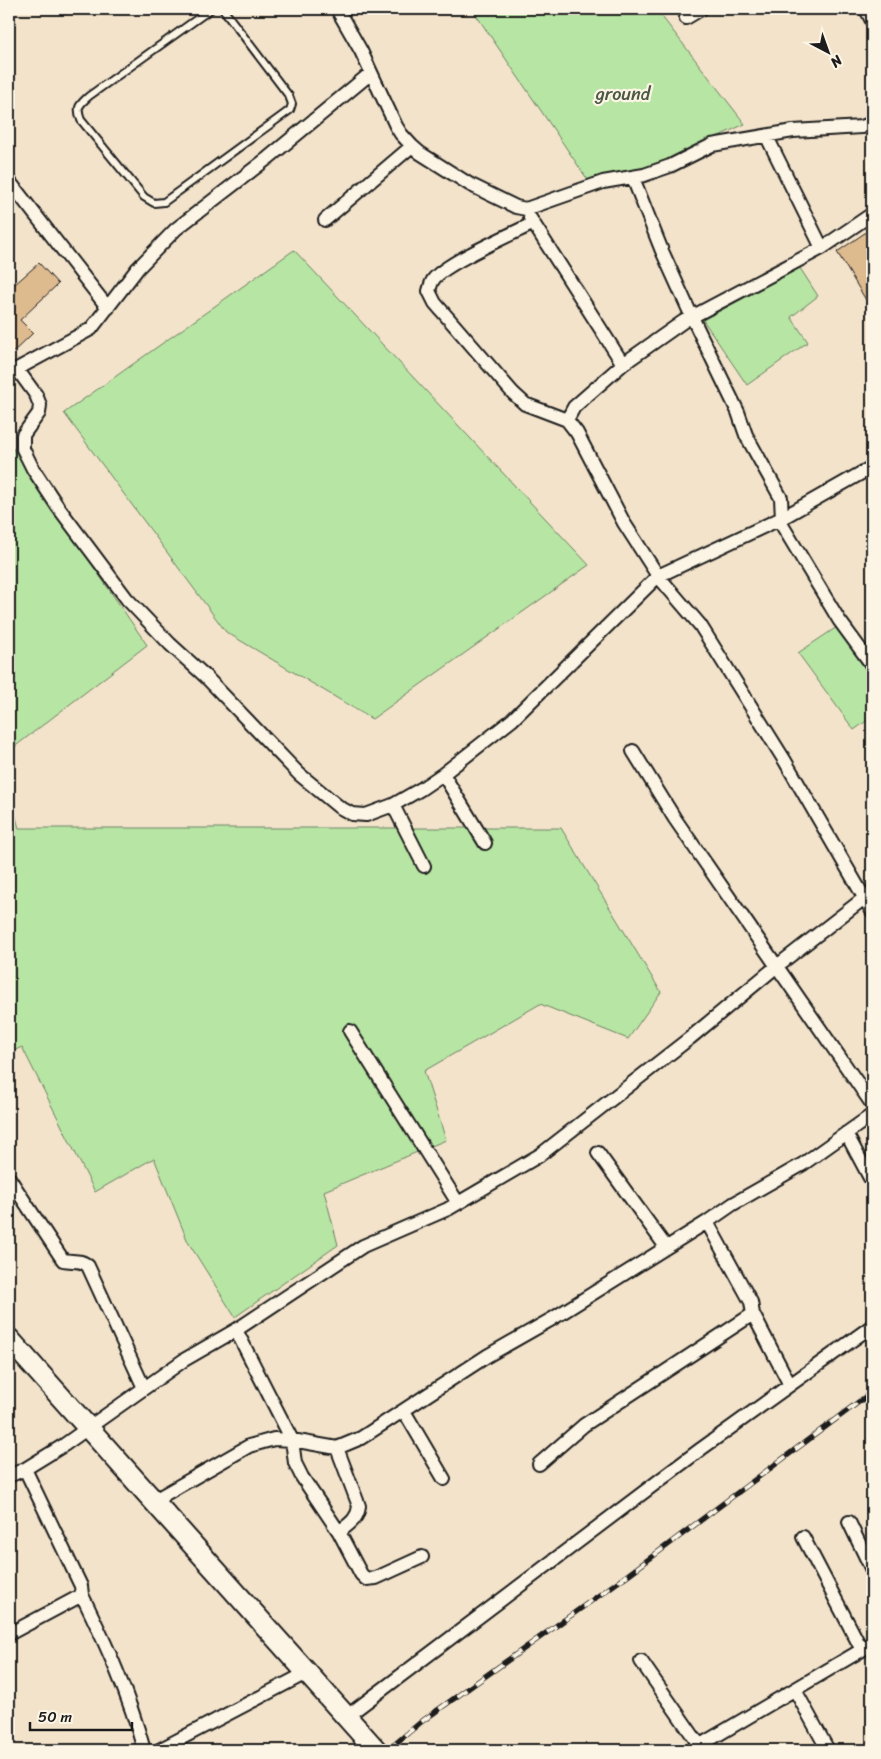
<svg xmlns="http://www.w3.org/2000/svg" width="881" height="1759" font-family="Sriracha,sans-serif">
	<rect width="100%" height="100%" fill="#f3e3cb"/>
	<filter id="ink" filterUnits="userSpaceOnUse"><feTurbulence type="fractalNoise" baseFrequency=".02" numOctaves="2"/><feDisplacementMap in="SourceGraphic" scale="10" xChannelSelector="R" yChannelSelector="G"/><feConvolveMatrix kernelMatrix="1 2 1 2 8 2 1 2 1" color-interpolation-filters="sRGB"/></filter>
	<g filter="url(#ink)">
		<path fill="#b7e5a3" stroke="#6a8060" d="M472 9H656L745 124 596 192Z
			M294 250 589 565 372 719 226 632 64 413Z
			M800 268 818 296 791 317 808 342 747 385 703 320Z
			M9 443 147 645 9 751Z
			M837 627 872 679V717L854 730 798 653Z
			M9 793 19 828H561L661 992 628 1039 540 1004 424 1071 446 1140 324 1191 338 1245 235 1317 188 1242 154 1158 95 1192 22 1047 9 1053Z"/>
		<path fill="#deba8f" stroke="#1c1c1c" d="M872 228V251L867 254 872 261V310L837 252Z
			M39 263 58 284 20 320 33 333 9 356V280L14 285Z"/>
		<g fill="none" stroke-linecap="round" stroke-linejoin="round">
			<g stroke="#1c1c1c" stroke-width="10">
				<path id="service" d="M211 9 89 96C79 105 76 107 81 120L144 197 154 203 164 202 290 110 292 104 289 96 223 9"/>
			</g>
			<g stroke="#1c1c1c" stroke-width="16">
				<path id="minor" d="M337 9 361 51 396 126 401 134 412 146 420 153 469 184 516 207 526 209 603 182 644 175 670 166 712 145 793 131 862 127 872 123
					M866 9 872 21
					M686 18 701 9
					M767 137 822 248
					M633 178 662 251 692 317 738 412 746 435 781 498 782 518
					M9 181 108 308
					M530 218 623 364 684 321 822 248 872 214
					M325 220 412 146
					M532 224C512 234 443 264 433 280 431 283 430 288 429 291L435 303 513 393 525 404 567 420 577 433 624 523 658 576 700 625 785 761 872 911
					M17 369 36 395 40 405 39 413 23 435V449L33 469 58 507 127 599 170 644 205 676 299 774 339 807 352 814 366 815 393 805 421 789 443 774 512 720 658 576 782 518 872 467
					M10 370 17 369 91 329 138 268 176 229 268 158 371 73
					M567 420 574 407 623 364
					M779 520 839 620 872 665
					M633 751 675 819 872 1104
					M443 774 485 843
					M393 805 424 866
					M350 1031 458 1203
					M846 1133 870 1178
					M598 1153 666 1247
					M9 1178 63 1260C73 1262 81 1259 88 1266L144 1388
					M707 1222 751 1302 753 1314 790 1385
					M236 1330 292 1440 295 1463 302 1477 339 1532 361 1574 366 1579 376 1578 422 1557
					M404 1411 444 1479
					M337 1448 359 1506C358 1519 349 1524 339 1532
					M539 1464 584 1425 753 1314
					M25 1469 81 1586 82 1595C107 1646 129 1695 144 1750
					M9 1476 25 1469 64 1445 184 1360 236 1330 363 1246 448 1209 540 1155 690 1038 777 966 872 892
					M153 1501 249 1446 274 1439 292 1440 337 1448 361 1438 487 1356 552 1319 707 1222 733 1204 803 1164 872 1115
					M849 1522 872 1570
					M803 1537 862 1650
					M9 1634 82 1595
					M641 1661 700 1746
					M795 1690 828 1750
					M346 1717 701 1449 872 1326
					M159 1750 308 1672
					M692 1750 872 1644"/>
			</g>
			<g stroke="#1c1c1c" stroke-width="24">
				<path id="primary" d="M9 1339 376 1750"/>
			</g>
			<use href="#service" stroke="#fcf5e5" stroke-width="6"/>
			<use href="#minor" stroke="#fcf5e5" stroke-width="12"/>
			<use href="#primary" stroke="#fcf5e5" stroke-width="20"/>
			<g stroke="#1c1c1c" stroke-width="5.5">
				<path id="rail" d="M388 1750 421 1722 629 1574 872 1392"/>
			</g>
			<use href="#rail" stroke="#fcf5e5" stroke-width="4" stroke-dasharray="11" stroke-linecap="butt"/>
		</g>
	</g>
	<g text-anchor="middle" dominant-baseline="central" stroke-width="4.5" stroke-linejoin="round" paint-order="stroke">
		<g font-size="18" fill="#4a5844" stroke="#fcf5e5">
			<text x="623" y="94">ground</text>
		</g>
	</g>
	<rect width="881" height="1759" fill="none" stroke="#fcf5e5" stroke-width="30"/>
	<rect x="15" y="15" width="851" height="1729" fill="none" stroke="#1c1c1c" stroke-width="2" filter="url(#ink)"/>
	<g transform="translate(828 52) rotate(139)" stroke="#fcf5e5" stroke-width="4" paint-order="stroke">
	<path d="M0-4L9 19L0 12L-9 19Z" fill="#1c1c1c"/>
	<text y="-8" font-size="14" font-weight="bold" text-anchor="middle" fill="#1c1c1c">N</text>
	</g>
	<path d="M30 1722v8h102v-8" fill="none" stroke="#1c1c1c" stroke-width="2.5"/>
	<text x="38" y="1722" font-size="15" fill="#1c1c1c" stroke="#fcf5e5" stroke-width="4" paint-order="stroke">50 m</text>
</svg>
